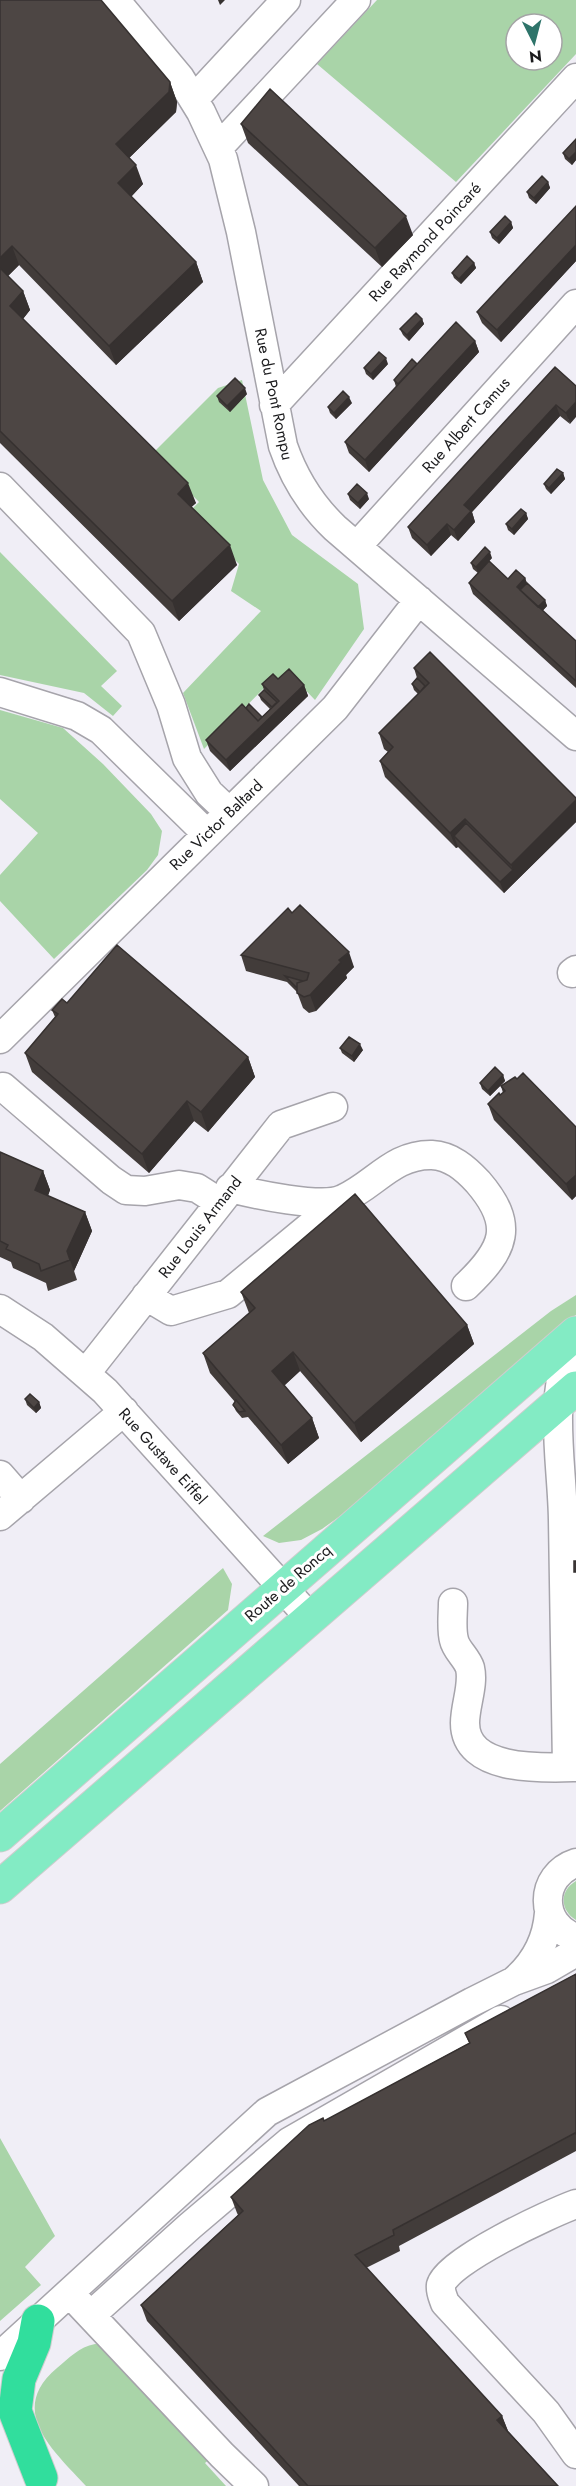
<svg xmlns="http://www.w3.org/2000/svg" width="576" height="2486" font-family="Jost,sans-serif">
	<rect width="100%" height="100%" fill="#f0eef6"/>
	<path fill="#a9d4a8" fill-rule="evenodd" d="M377 0H576V54L456 182 317 64ZM516 24H552V60H516Z
		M242 380 263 480 292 535 358 584 364 629 315 700 291 675 281 683 274 678 204 749 183 693 261 611 231 591 239 564 188 513 199 502 152 454 218 388Z
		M0 552 117 671 101 686 122 706 113 716 84 693 0 675Z
		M0 710 63 728 103 764 151 814 162 831 158 855 147 870 54 959 0 901V875L38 833 0 799Z
		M576 1295V1315L567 1320 364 1499 322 1529 301 1540 279 1543 263 1536 551 1311Z
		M223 1568 232 1584 228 1610 0 1811V1764Z
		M576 1881V1920C560 1910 559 1891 576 1881Z
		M0 2138 55 2236 25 2267 41 2285 0 2321Z
		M95 2344 106 2345 213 2456 205 2463 226 2486H86C54 2451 6 2411 57 2368 69 2358 79 2347 95 2344Z"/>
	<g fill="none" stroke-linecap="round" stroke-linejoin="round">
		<g stroke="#a6a4ab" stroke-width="31">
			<path id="minor" d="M115 0 180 78 201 112 223 159 241 232 283 446C294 478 311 505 335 528L576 736
				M194 99 286 0
				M218 148 356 0
				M274 405 576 78
				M0 487 141 633 171 705 187 758 209 793 229 812
				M357 546 576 304
				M0 692 77 716 101 730 207 834
				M572 973 576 970
				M0 1039 335 708 419 600
				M3 1087 111 1180 126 1190 145 1191 179 1185 197 1188 219 1202
				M230 1188C254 1194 322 1209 343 1199 375 1185 393 1154 432 1155 451 1156 465 1168 478 1182 515 1225 505 1249 466 1286
				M146 1296 171 1311 228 1294 342 1200
				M0 1309 43 1337 105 1391 311 1619
				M86 1373 281 1125 333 1107
				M0 1475 21 1499
				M0 1516 124 1411
				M453 1603C453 1614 451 1629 454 1640 456 1650 467 1658 470 1668 474 1685 465 1705 465 1723 465 1772 543 1768 576 1767
				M567 1767C566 1685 564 1602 563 1520 562 1458 546 1391 576 1335
				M576 1863C539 1875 538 1925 576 1938
				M514 1981C535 1963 547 1940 549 1913
				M576 2204C551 2213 447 2261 441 2285 440 2292 443 2297 445 2303L546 2412 576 2454
				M77 2301 222 2455 254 2486
				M91 2315 190 2226 289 2142 501 2020
				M0 2356 267 2112 472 2002 514 1981 547 1969 576 1952"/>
		</g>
		<g stroke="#cdcdcd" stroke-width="35">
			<path id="major" d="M0 1835 576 1333
				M0 1887 576 1388"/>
		</g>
		<g stroke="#cdcdcd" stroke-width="35">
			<path id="highway" d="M38 2321 34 2343 19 2379 15 2411 41 2478"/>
		</g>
		<use href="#minor" stroke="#fff" stroke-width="28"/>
		<use href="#major" stroke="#83ebc4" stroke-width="33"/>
		<use href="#highway" stroke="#31de9d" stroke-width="33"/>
	</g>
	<path fill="#423c3a" d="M0 0 170 82 177 102 176 112 129 158 143 184 131 197 196 262 203 282 116 365 19 265 8 276 23 291 30 310 23 319 196 503 191 507 237 565 179 621 0 443Z
		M241 124 413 235 382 267 248 143Z
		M576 139V160L572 165 565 159 563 153Z
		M548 182 550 188 536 204 529 198 527 192Z
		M576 206V261L501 342 482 323 477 312Z
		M511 222 513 228 499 244 492 238 490 232Z
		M474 263 476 268 461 284 454 278 452 273Z
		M422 319 424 324 409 341 403 335 400 329Z
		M475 341 479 352 369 472 349 453 345 442 396 387 394 380 417 364Z
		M388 364 373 380 366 374 364 368Z
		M555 367 570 424 560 416 472 512 475 522 458 541 451 535 431 556 412 538 408 527Z
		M247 394 230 412 219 402 217 396Z
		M352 403 336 419 330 413 328 407Z
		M563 473 565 479 551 494 546 489 544 484Z
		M348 494 369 499 360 509 350 500Z
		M526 513 528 519 514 535 508 530 506 524Z
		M492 558 489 561 508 579 525 578 527 583 545 600 547 606 542 611 576 641V688L473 594 469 583 478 573 473 569 471 563Z
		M414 668 576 798V822L504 893 458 847 456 848 385 777 380 761 388 752 384 749 379 733 418 694 414 690 412 684 417 678Z
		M278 679 304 685 308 696 230 771 210 751 206 740 246 708 262 717 270 709 261 700 259 695 264 690 262 684Z
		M292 913 354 967 346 975 347 978 316 1011 309 1013 303 1008 297 992 287 982 246 971 241 955Z
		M67 1003 248 1057 255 1077 208 1132 194 1121 149 1173 32 1072 25 1053 55 1017 52 1010Z
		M340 1048 363 1050 354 1062 342 1053Z
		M503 1075 505 1081 490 1096 482 1089 480 1083Z
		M501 1086 576 1127V1196L572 1200 494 1120 488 1104 503 1093Z
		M0 1152 43 1171 50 1190 48 1196 85 1212 92 1231 74 1271 77 1280 48 1291 46 1283 13 1268 11 1262 0 1257Z
		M241 1292 467 1325 474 1344 361 1442 300 1371 284 1386 312 1418 319 1438 288 1464 248 1417 242 1418 236 1411 233 1405 235 1402 210 1373 203 1353 249 1313Z
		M25 1399 39 1402 41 1408 36 1413 27 1405Z
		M576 1974V2151L399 2246 400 2251 366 2268 502 2416 508 2431 558 2486H299L147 2321 141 2305 238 2215 237 2213 231 2197 324 2121 469 2043 465 2033Z"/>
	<path fill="#363130" d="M218 0H225L220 5Z
		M170 82 177 102 176 112 123 164 116 144Z
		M576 152V160L572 165 569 159Z
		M136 165 143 184 125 203 118 183Z
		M548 182 550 188 536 204 534 198Z
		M406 216 413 235 382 267 375 248Z
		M511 222 513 228 499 244 497 238Z
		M576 245V261L501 342 497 330Z
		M12 246 19 265 2 282 0 276V258Z
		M196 262 203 282 116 365 109 346Z
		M474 263 476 268 461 284 459 279Z
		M23 291 30 310 18 325 10 306Z
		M422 319 424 324 409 341 407 335Z
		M475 341 479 352 369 472 365 460Z
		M386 358 388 364 373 380 371 374Z
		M245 388 247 394 230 412 227 406Z
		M349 397 352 403 336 419 334 413Z
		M576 402V417L570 424 566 413Z
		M556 405 560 416 472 512 475 522 458 541 454 530 464 505Z
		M563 473 565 479 551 494 549 488Z
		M188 483 196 503 185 513 178 494Z
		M367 493 369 499 360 509 358 503Z
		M526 513 528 519 514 535 512 529Z
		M447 524 451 535 431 556 427 545Z
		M230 545 237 565 179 621 172 601Z
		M490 552 492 558 478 573 476 567Z
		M525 578 529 589 523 596 517 587Z
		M545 600 547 606 539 615 537 609Z
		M304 685 308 696 230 771 226 760Z
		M576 800V822L504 893 500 882 513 870 511 865Z
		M465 819 470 835 454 836 458 847 456 848 450 833Z
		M349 952 354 967 346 975 347 978 316 1011 310 995 339 960Z
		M360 1044 363 1050 354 1062 352 1056Z
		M248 1057 255 1077 208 1132 201 1112Z
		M503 1075 505 1081 490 1096 488 1091Z
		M187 1101 194 1121 149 1173 142 1154Z
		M43 1171 50 1190 42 1210 35 1190Z
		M575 1176 576 1179V1196L572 1200 566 1184Z
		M85 1212 92 1231 74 1271 77 1280 67 1251Z
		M467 1325 474 1344 361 1442 354 1423Z
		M293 1352 300 1371 279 1390 272 1371Z
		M39 1402 41 1408 36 1413 34 1408Z
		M312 1418 319 1438 288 1464 281 1445Z
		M502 2416 508 2431 497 2420Z"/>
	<path fill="#4d4644" stroke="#363130" stroke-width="1.5" d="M0 0H101L170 82 169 92 116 144 136 165 118 183 196 262 109 346 12 246 0 258Z
		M270 89 406 216 375 248 241 124Z
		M576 139V152L569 159 563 153Z
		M542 176 548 182 534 198 527 192Z
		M576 206V245L497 330 477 312Z
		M505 216 511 222 497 238 490 232Z
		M467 256 474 263 459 279 452 273Z
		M0 268 23 291 10 306 188 483 178 494 230 545 172 601 0 431Z
		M416 313 422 319 407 335 400 329Z
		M456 322 475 341 365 460 345 442Z
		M379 352 386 358 371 374 364 368Z
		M412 359 417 364 398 384 394 380Z
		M555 367 576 386V402L566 413 556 405 464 505 471 511 454 530 447 524 427 545 408 527Z
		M235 378 245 388 227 406 217 396Z
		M343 391 349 397 334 413 328 407Z
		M557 469 563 473 549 488 544 484Z
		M357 484 367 493 358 503 348 494Z
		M521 509 526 513 512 529 506 524Z
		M485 547 490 552 476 567 471 563Z
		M489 561 508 579 516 570 525 578 517 587 576 641V681L469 583Z
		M527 583 545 600 538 607 520 590Z
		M430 652 576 798V800L511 865 465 819 450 833 380 761 393 747 379 733 429 683 414 668Z
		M289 669 304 685 226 760 206 740 242 704 258 721 279 701 262 684 273 674 278 679Z
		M417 678 425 686 420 692 412 684Z
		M264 690 277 702 272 707 259 695Z
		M249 704 262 717 258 721 246 708Z
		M466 823 513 870 500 882 454 836Z
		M300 905 349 952 339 960 341 962 310 995 304 997 297 993V983L307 980 309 973 241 955 288 908 292 913Z
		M117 945 248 1057 201 1112 187 1101 142 1154 25 1053 58 1014 52 1010 62 999 67 1003Z
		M285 976 303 981 297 983V988Z
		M349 1037 360 1044 352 1056 340 1048Z
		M495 1067 503 1075 488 1091 480 1083Z
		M523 1073 576 1127V1177L575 1176 566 1184 488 1104 499 1093 500 1095 505 1091 501 1086 515 1077 517 1079Z
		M0 1152 43 1171 35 1190 85 1212 67 1251 70 1260 41 1271 39 1264 6 1249 8 1245 0 1241Z
		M355 1194 467 1325 354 1423 293 1352 272 1371 312 1418 281 1445 203 1353 255 1308 241 1292Z
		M30 1394 39 1402 34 1408 25 1399Z
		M236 1400 245 1411 239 1412 233 1405Z
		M574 1561H576V1572H574Z
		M576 1974V2134L575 2133 393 2230 394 2235 355 2255 502 2416 497 2420 558 2486H308L141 2305 243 2211 231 2197 309 2125 323 2118 324 2121 470 2043 465 2033Z"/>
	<g text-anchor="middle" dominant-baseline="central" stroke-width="6" stroke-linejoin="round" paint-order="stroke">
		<g font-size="16" fill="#1b1b1d" stroke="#fff">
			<text transform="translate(425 242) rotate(-47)">Rue Raymond Poincaré</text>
			<text transform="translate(274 394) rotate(78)">Rue du Pont Rompu</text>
			<text transform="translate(466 425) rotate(-48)">Rue Albert Camus</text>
			<text transform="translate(216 825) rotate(-44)">Rue Victor Baltard</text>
			<text transform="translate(200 1227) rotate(-52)">Rue Louis Armand</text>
			<text transform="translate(163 1456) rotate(48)">Rue Gustave Eiffel</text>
			<text transform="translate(288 1583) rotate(-41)">Route de Roncq</text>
		</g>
	</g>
	<g transform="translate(534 42) rotate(174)"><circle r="28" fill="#ffffff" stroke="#a4a4a5" stroke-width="1.5"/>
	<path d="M0-4.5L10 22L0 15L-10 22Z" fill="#2e746a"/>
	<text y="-9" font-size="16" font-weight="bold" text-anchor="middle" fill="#1b1b1d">N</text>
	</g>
</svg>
